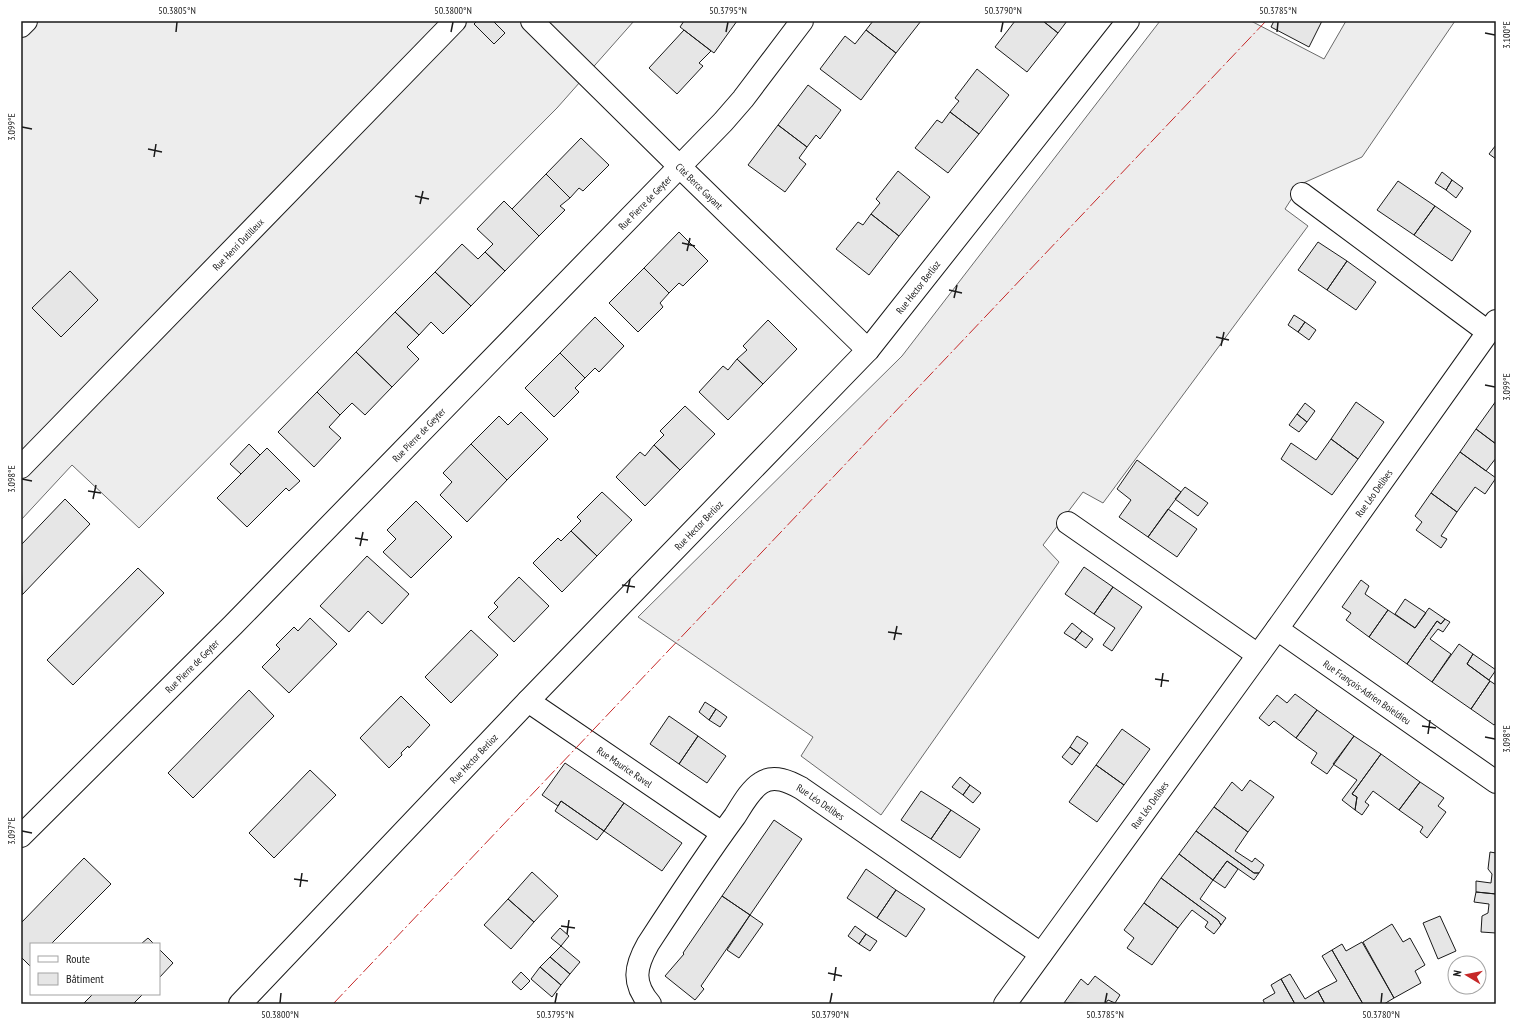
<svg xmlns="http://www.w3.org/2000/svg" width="1517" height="1025" font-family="'PT Sans Narrow',sans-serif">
	<rect width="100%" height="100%" fill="#fff"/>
	<path fill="#ededed" stroke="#6a6a6a" d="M21 21H634L557 108 139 528 72 465 21 520Z
		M1160 21H1251L1324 59 1346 21H1455L1362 157 1301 184 1285 209 1308 226 1103 503 1083 492 1043 545 1059 562 881 815 801 756 813 737 638 617 902 356Z"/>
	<path fill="#e6e6e6" stroke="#1a1a1a" d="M477 21H493L505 33 494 44 474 24Z
		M684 21H737L714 53 680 27Z
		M873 21H921L896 53 866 30Z
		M1015 21H1043L1058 33 1027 72 995 47Z
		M1043 21H1067L1058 33Z
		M1274 21H1322L1309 47 1271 27Z
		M684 30 711 51 699 63 703 66 677 94 649 68Z
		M866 30 896 53 861 100 820 69 845 36 855 44Z
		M977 69 1009 95 979 134 950 112 959 101 955 98Z
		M808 85 841 110 820 139 816 135 807 147 778 125Z
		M950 112 979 134 948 173 915 148 937 120 942 123Z
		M778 125 807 147 799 158 806 164 785 192 748 165Z
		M581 138 609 165 583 191 579 188 570 198 546 174Z
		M1496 145V159L1489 154Z
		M898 171 930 197 899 236 871 214 880 203 876 199Z
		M1442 172 1452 180 1446 190 1435 183Z
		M546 174 570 198 560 206 565 210 539 236 512 209Z
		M1452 180 1463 188 1456 198 1446 190Z
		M1398 181 1435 206 1414 235 1377 210Z
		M504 201 539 236 505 271 485 252 493 244 477 229Z
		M1435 206 1471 231 1452 261 1414 235Z
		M871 214 899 236 869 275 836 249 858 222 863 225Z
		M679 232 708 261 683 286 679 283 669 293 644 268Z
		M1318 242 1347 261 1327 290 1298 270Z
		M462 244 478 259 485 252 505 271 471 306 435 272Z
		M1347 261 1376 282 1356 310 1327 290Z
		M644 268 669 293 660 303 663 307 638 332 609 303Z
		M70 271 98 300 61 337 32 308Z
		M435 272 471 306 443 334 431 322 419 335 395 312Z
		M395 312 419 335 407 347 419 359 392 387 356 352Z
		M1294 315 1305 322 1298 332 1288 325Z
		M595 317 624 346 599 372 595 368 585 378 560 353Z
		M768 320 797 349 763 384 737 359 747 350 743 346Z
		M1305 322 1316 330 1309 340 1298 332Z
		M356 352 392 387 365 415 352 403 340 415 317 392Z
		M560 353 585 378 575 388 579 392 554 417 525 388Z
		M737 359 763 384 728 420 699 392 723 366 728 370Z
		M317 392 340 415 329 427 341 438 314 467 278 432Z
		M1496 401V444L1476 429Z
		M1356 402 1384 422 1358 459 1331 439Z
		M1305 403 1315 411 1307 422 1297 414Z
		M685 406 715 434 680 470 654 445 664 435 660 431Z
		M521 412 548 439 507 480 471 444 499 416 508 425Z
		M1297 414 1307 422 1299 432 1289 425Z
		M1476 429 1496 444V458L1486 471 1460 452Z
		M1331 439 1358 459 1332 495 1281 459 1291 443 1316 460Z
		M249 444 260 455 241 474 230 464Z
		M471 444 507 480 467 522 440 495 452 482 443 473Z
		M654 445 680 470 645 506 616 477 640 452 645 456Z
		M267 448 300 481 289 491 286 488 247 527 217 498Z
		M1460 452 1496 478 1485 494 1475 487 1457 512 1431 493Z
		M1137 460 1181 492 1148 537 1119 517 1131 500 1117 489Z
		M1185 487 1208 503 1198 516 1175 499Z
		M602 492 632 520 597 556 571 531 581 521 577 517Z
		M1431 493 1457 512 1441 536 1447 539 1441 548 1416 530 1422 522 1415 516Z
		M65 499 90 524 22 595 21 545Z
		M416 501 452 537 411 578 383 552 396 539 387 530Z
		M1168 509 1197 529 1177 557 1148 537Z
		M571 531 597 556 562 592 533 563 558 538 561 541Z
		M367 556 409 594 382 624 368 611 349 632 320 606Z
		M1084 567 1113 587 1094 614 1065 594Z
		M138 568 164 593 73 685 47 660Z
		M519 577 549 606 514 642 488 617 498 607 494 603Z
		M1361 580 1369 586 1365 594 1388 610 1369 637 1346 620 1351 613 1342 607Z
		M1113 587 1142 607 1112 651 1103 645 1115 628 1094 614Z
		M1405 599 1426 613 1415 628 1395 614Z
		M1429 608 1445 619 1441 624 1437 621 1407 664 1369 637 1388 610 1415 628Z
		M310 618 337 644 289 693 262 667 280 649 276 645 294 627 298 631Z
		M1445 619 1450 622 1443 632 1438 629 1430 639 1451 654 1432 682 1407 664 1437 621 1441 624Z
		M1072 623 1082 631 1075 640 1064 633Z
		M471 630 498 655 451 703 425 677Z
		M1082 631 1093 639 1086 648 1075 640Z
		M1459 644 1473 654 1467 664 1490 681 1471 709 1432 682Z
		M1473 654 1496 670 1489 680 1467 664Z
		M1490 681 1496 685V723L1494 725 1471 709Z
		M249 690 274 716 193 798 168 773Z
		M1295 694 1317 710 1296 738 1274 721 1269 726 1259 718 1277 695 1287 703Z
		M401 696 430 725 409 748 408 746 401 753 402 755 389 768 360 738Z
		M705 702 716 709 709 720 699 712Z
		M716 709 727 717 720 727 709 720Z
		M1317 710 1354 736 1327 774 1311 763 1317 753 1296 738Z
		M669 716 698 736 679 764 650 744Z
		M1122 729 1150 749 1124 785 1096 765Z
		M698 736 726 756 707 783 679 764Z
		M1077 736 1088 743 1080 754 1070 747Z
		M1354 736 1381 754 1352 794 1357 797 1355 810 1342 800 1357 780 1333 764Z
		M1070 747 1080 754 1072 765 1062 757Z
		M1381 754 1420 782 1399 810 1373 791 1365 802 1369 805 1362 815 1355 810 1357 797 1352 794Z
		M565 763 624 803 604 831 561 801 558 806 542 795Z
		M1096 765 1124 785 1097 822 1069 802Z
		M310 770 336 795 274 858 249 833Z
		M960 777 970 785 963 795 952 787Z
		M1250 780 1274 797 1248 832 1214 807 1232 782 1242 791Z
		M1420 782 1444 798 1438 806 1446 812 1427 838 1420 832 1423 827 1399 810Z
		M970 785 981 793 973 803 963 795Z
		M921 791 951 810 931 839 901 820Z
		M561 801 604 831 597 840 555 811Z
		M624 803 682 843 662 871 604 831Z
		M1214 807 1248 832 1235 851 1252 862 1255 858 1264 865 1259 873H1254L1196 831Z
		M951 810 980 829 960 858 931 839Z
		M774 820 802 839 750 915 722 896Z
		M1196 831 1254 873H1259L1254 880 1227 861 1213 880 1179 854Z
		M1490 852 1496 853V894L1476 892V881L1491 883 1492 874 1488 869Z
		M1179 854 1213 880 1200 899 1226 918 1221 925 1218 920 1161 878Z
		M84 858 111 884 51 944H31V965L30 966 21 957V923Z
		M1227 861 1238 869 1225 888 1213 880Z
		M866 869 896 890 877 918 847 898Z
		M532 872 558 896 534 922 508 899Z
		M1161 878 1218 920 1221 925 1214 934 1205 927 1208 922 1192 910 1178 928 1144 903Z
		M896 890 925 909 906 937 877 918Z
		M1476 892 1496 894V938V933L1481 932 1482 916 1488 913 1489 904 1474 902Z
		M722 896 750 915 701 986 704 989 695 1000 665 976 684 954 683 953Z
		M508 899 534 922 511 949 484 925Z
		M1144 903 1178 928 1152 965 1127 948 1134 938 1124 930Z
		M750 915 763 924 739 958 727 950Z
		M1440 916 1456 951 1438 959 1423 923Z
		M1392 924 1403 942 1410 938 1425 965 1415 971 1421 983 1394 998 1363 942Z
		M855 926 866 934 859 944 848 936Z
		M560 928 569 936 561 946 551 938Z
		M866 934 877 941 870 951 859 944Z
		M148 938 154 944H141Z
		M1362 942 1394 998 1384 1004H1363L1332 950 1342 944 1346 951Z
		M561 946 580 962 570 974 550 957Z
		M159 949 173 963 159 978Z
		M1332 950 1363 1004H1325L1318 991 1337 981 1322 956Z
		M550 957 570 974 561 985 540 967Z
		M540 967 561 985 552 997 531 979Z
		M521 972 530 981 521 990 512 982Z
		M1290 974 1305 999 1318 991 1325 1004H1295L1281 979Z
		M1095 976 1120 995 1115 1003 1108 1000 1105 1004 1064 1003 1081 979 1088 985Z
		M1281 979 1295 1004H1265L1263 1000 1275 993 1271 985Z
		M93 994H143L133 1004H83Z"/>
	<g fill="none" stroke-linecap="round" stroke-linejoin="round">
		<g stroke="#1a1a1a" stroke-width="24">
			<g id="street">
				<path id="s1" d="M532 21 680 167 868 350"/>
				<path d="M21 26 26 21"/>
				<path d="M1302 194 1488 332"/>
				<path id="s2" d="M21 467 455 21"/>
				<path d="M1068 523 1258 655"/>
				<path id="s3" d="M1277 629 1496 782"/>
				<path id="s4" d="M528 701 722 833"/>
				<path id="s5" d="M21 836 233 625 723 122 743 99 802 21"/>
				<path id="s6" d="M240 1004 528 701 868 350 1128 21"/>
				<path id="s7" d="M650 1004C632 983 635 967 648 944 676 901 704 858 735 816 742 805 750 790 761 783 774 774 790 782 801 788L1041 954"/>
				<path id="s8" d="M1005 1004 1277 629 1496 321"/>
			</g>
		</g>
		<use href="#street" stroke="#fff" stroke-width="22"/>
		<path stroke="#c62828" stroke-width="1" stroke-dasharray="14 3 2 3" stroke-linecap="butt" d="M333 1004 1266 21"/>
	</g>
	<path fill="none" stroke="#1a1a1a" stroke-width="1.5" d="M176 32 177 22M451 32 453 22M726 32 728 22M1001 32 1003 22M1277 32 1278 22M1485 33 1495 35M22 127 32 129M148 149 162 152M154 157 156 144M415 196 429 199M420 204 423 191M682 243 695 246M687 251 690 238M949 290 962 293M954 298 957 285M1216 337 1229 340M1221 346 1224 332M1485 385 1495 387M22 479 32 481M88 491 101 493M93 499 96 485M355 538 368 540M360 546 363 532M622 585 635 587M627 593 630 579M888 632 902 634M894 640 897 626M1155 679 1169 681M1161 687 1163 673M1422 726 1436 728M1428 734 1430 720M1485 737 1495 739M22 831 32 833M294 879 308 881M300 887 302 873M561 926 575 928M567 934 569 920M828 973 842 976M834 981 836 967M280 1003 281 993M555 1003 557 993M830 1003 832 993M1105 1003 1107 993M1381 1003 1382 993"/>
	<g text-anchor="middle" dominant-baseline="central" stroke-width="3" stroke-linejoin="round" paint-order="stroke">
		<g font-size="10" fill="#1a1a1a" stroke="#fff">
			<text stroke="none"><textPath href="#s1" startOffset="235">Cité Berce Gayant</textPath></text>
			<text stroke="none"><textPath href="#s5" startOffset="889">Rue Pierre de Geyter</textPath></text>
			<text stroke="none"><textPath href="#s2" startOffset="311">Rue Henri Dutilleux</textPath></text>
			<text stroke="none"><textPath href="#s6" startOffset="987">Rue Hector Berlioz</textPath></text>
			<text stroke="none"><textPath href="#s5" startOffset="565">Rue Pierre de Geyter</textPath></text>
			<text stroke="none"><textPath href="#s8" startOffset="630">Rue Léo Delibes</textPath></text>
			<text stroke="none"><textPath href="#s6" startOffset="663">Rue Hector Berlioz</textPath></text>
			<text stroke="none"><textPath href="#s5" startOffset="241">Rue Pierre de Geyter</textPath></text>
			<text stroke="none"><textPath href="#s3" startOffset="110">Rue François-Adrien Boieldieu</textPath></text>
			<text stroke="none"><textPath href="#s6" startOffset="339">Rue Hector Berlioz</textPath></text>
			<text stroke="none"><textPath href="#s4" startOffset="117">Rue Maurice Ravel</textPath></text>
			<text stroke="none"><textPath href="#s7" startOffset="329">Rue Léo Delibes</textPath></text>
			<text stroke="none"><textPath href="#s8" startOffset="246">Rue Léo Delibes</textPath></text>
		</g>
	</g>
	<rect width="1517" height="1025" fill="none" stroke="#ffffff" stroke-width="44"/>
	<rect x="30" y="943" width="130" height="52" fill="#ffffff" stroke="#a3a3a3"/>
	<rect x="38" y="956" width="20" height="6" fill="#ffffff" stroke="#a3a3a3"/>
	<text x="66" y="963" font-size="12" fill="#1a1a1a">Route</text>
	<rect x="38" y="973" width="20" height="12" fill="#e6e6e6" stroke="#a3a3a3"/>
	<text x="66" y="983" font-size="12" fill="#1a1a1a">Bâtiment</text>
	<g transform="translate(1467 975) rotate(280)"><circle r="19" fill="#ffffff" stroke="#a3a3a3"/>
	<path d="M0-3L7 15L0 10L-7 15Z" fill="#c62828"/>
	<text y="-6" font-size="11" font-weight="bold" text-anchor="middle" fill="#1a1a1a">N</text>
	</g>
	<rect x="22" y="22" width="1473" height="981" fill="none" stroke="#1a1a1a" stroke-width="1.5"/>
	<g font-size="10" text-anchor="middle" fill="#1a1a1a">
		<text x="177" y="14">50.3805°N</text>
		<text x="453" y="14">50.3800°N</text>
		<text x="728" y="14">50.3795°N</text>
		<text x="1003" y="14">50.3790°N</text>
		<text x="1278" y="14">50.3785°N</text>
		<text transform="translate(1506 35) rotate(-90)" y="4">3.100°E</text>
		<text transform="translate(11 127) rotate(-90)" y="4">3.099°E</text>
		<text transform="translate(1506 387) rotate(-90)" y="4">3.099°E</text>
		<text transform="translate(11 479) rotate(-90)" y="4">3.098°E</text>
		<text transform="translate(1506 739) rotate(-90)" y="4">3.098°E</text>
		<text transform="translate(11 831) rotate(-90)" y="4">3.097°E</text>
		<text x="280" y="1018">50.3800°N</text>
		<text x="555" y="1018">50.3795°N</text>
		<text x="830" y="1018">50.3790°N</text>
		<text x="1105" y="1018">50.3785°N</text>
		<text x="1381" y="1018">50.3780°N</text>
	</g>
</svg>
